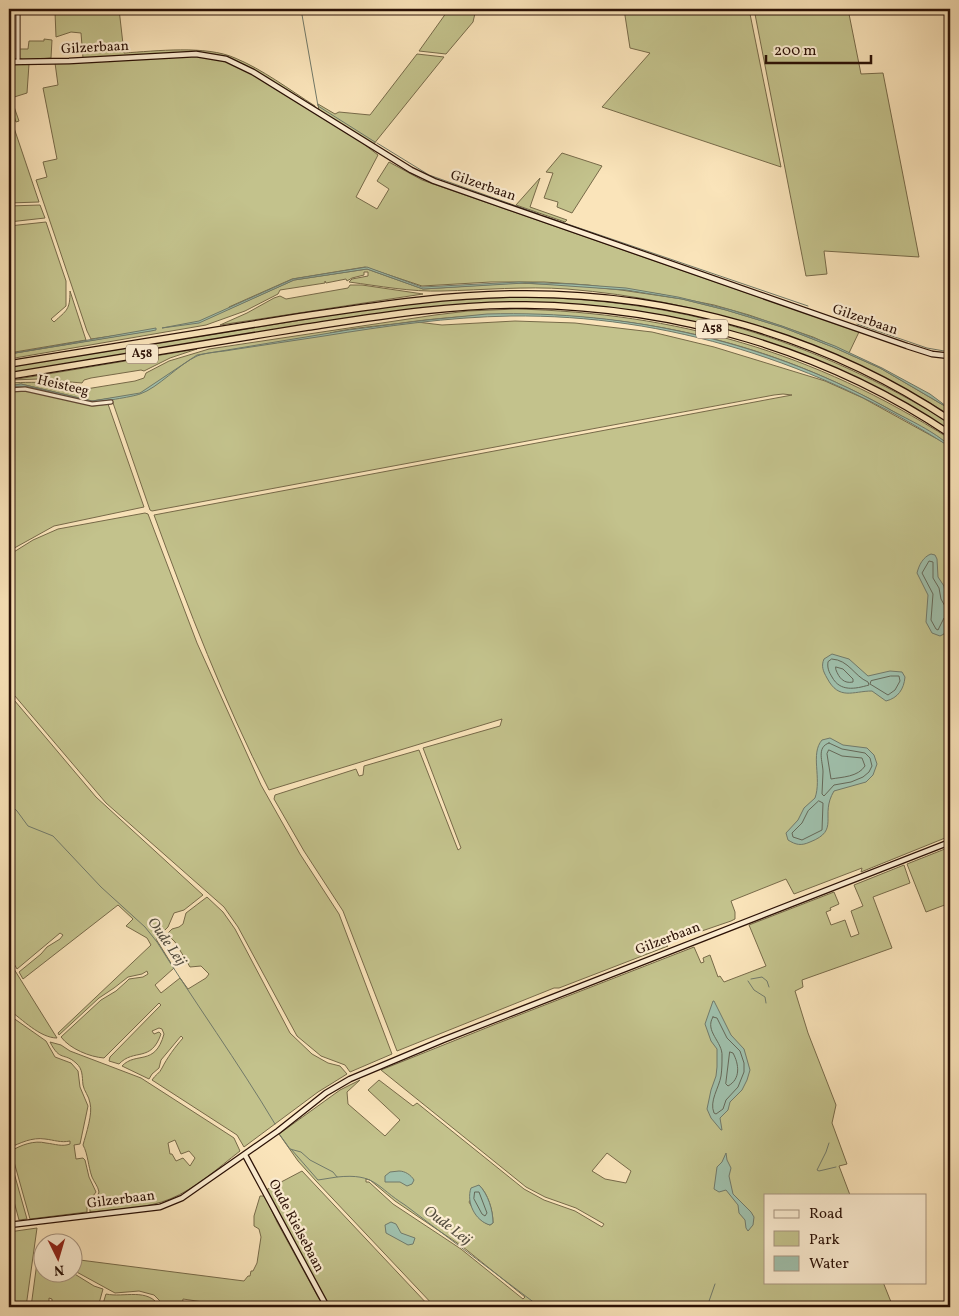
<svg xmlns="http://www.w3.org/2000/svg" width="959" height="1316" font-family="Vollkorn,serif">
	<rect width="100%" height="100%" fill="#fae4ba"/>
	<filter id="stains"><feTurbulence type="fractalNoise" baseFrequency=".004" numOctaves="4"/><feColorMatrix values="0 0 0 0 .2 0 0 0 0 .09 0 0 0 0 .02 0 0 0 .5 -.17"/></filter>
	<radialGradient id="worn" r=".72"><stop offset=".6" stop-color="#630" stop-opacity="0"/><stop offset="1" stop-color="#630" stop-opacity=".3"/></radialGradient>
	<path fill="#c3c28c" stroke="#776a49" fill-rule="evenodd" d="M59 9H119L124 53C156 51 206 45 235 58 262 69 290 90 315 106V109L241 64 215 55 194 53 83 58 81 33 71 32 56 37 55 12Z
		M449 9H476L473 22 446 54 419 51Z
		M624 9H749L781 167 602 107 650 53 630 48Z
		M754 9H848L861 74 883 73 919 257 824 251 827 274 806 276Z
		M44 39 52 40 51 58 24 60 19 58V49H28L29 41H44Z
		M417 54 444 57 373 145 319 111 318 104 335 114 339 112 370 115Z
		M199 56 226 61 242 68 356 138 378 155 356 197 377 209 389 189 377 181 389 162 422 180 859 332 849 353 813 337 749 315 714 305 659 294 588 285 544 282H491L422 286 365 267 292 279 229 307V309L294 280 367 269 423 289 515 283 572 285 621 290 682 299 726 310 782 327 833 347 880 368 950 409V415C834 343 703 300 567 289 525 286 484 290 442 291 411 292 379 286 349 282L352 279 368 276V272H364V275L352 278 347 281 346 279 326 283 325 281V283L280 290 278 294 245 311 206 325 9 359V354L154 330 91 339 87 331 36 180 47 177 43 162 57 159 43 88 58 85 55 63Z
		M29 64 27 93 11 98 19 121 16 122 9 102V65Z
		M9 113 39 202 9 203Z
		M562 153 602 166 572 213 557 207 558 202 544 198 553 173 546 172Z
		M540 178 530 207 567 220 565 222 516 205Z
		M40 205 45 218 9 222V206Z
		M46 222 66 281V306L51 319 54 322C67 310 70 310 70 291L86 340 9 353V226Z
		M350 285H362L423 294 220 325 247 313 274 298 280 296 286 299 348 288Z
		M516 297C679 298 812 339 950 423V430C834 358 706 313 570 304 539 302 508 304 477 306 454 307 431 307 409 310 364 315 319 322 274 330 185 344 97 359 9 373V367L376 308 439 301Z
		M516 309C677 313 814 352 950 439V445C907 418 864 394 817 374 688 319 546 304 409 322 383 326 355 327 330 333L417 322 442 325 515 321 575 323 652 332 714 347 825 381 863 398 950 446V836L861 872 862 868 794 894 786 879 731 901 735 912V919L731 921 661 945 668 946 559 988H554L397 1051 343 911 304 851 274 799 275 795 356 769 359 776 363 775 364 766 419 750 458 850 461 848 423 748 500 726 502 719 269 790C224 702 188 608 154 515L792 395 783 394 774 395 152 511 150 510 112 400 91 403 23 387H9C42 381 82 412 113 398L92 401 21 384 9 386V383C23 382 77 381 86 389L135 381 144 378 146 373 169 361 209 349 435 315 468 311Z
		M197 349 170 358 144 371 141 370 91 378 84 380 82 383 38 379 12 380Z
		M25 389 93 406 108 404 144 507 54 526 9 551V391Z
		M145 513 148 514 197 643 261 785 300 854 339 914 392 1054 350 1072 345 1065 321 1056 297 1036 238 927 224 907 106 803 9 689V555L33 540 58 529Z
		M9 694 96 797 203 895 184 910 174 913 168 927 156 939 174 968 155 985 161 993 180 978 188 989 206 978 209 974 201 966 190 967 175 942 167 934 172 929 179 927 183 924 186 913 207 897 223 912 235 929 290 1033 312 1054 328 1063 340 1066 347 1074 318 1092 244 1147 237 1135 152 1080C155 1075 160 1073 162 1068 167 1058 175 1047 183 1038L181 1036 161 1060 159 1068 152 1074 149 1079 122 1066C136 1051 155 1067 164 1034L162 1029 159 1028 152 1031 154 1034 159 1032 161 1034C151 1063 134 1048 119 1064L109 1061 110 1057 161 1005 159 1003 104 1058C90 1057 70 1049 61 1037L101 1000 116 991 126 982 129 979 143 977 148 974 147 971 142 974 128 977 114 988 99 998 59 1035 58 1033 151 945 147 938 126 926 133 919 118 905 23 979 19 972 41 954 47 947 60 939 63 935 60 933 17 969 9 955Z
		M950 847V903L926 912 907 864Z
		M904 865 910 883 873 897 892 948 802 980 803 987 795 991 808 1033 836 1105 832 1123 847 1164 839 1166 850 1195H765V1282H883L893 1307H435L316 1181 298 1161 279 1134 340 1090 360 1080 347 1092 348 1104 385 1136 400 1120 368 1090 379 1080 413 1106 417 1103 524 1189 544 1200 575 1211 602 1227 604 1224 576 1208 545 1197 526 1187 381 1070 496 1024 694 947 701 963 704 962 703 958 710 955 718 977 720 976 724 982 766 966 749 925 834 892 839 904 830 908 831 910 826 912 831 925 845 920 851 937 859 934 851 911 863 906 854 885ZM607 1153 631 1171 626 1183 605 1179 592 1171ZM366 1179 370 1180 395 1201 463 1247 525 1297 523 1299 461 1249 393 1204 369 1182H366ZM479 1185C488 1194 493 1210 493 1223L490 1225C478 1221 475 1212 469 1202Z
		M9 961 57 1038C40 1038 22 1019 9 1010Z
		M9 1015 46 1041 55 1057 71 1063 78 1071 80 1087 88 1106 80 1144 74 1145 76 1159 83 1158 85 1160 89 1177 96 1192 87 1204V1212L30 1219 11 1151C21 1145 34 1140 46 1143 55 1144 62 1147 70 1144V1141C61 1143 54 1140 45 1139 32 1137 20 1143 9 1148Z
		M50 1042 61 1045 70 1051 141 1078 231 1136 234 1138 240 1151C218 1168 195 1189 170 1199 149 1208 114 1210 90 1212V1205L97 1197 99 1192C98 1186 94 1182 92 1177 88 1166 88 1154 83 1145 86 1134 93 1113 90 1103 89 1096 84 1091 83 1085 82 1076 83 1069 76 1063 64 1052 60 1062 50 1042ZM175 1140 181 1154 189 1151 195 1158 190 1166 183 1158 176 1161 172 1154H170L168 1143Z
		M9 1155 27 1219 19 1220 9 1183Z
		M302 1171 430 1307H328L266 1190Z
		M260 1196H265L277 1222 318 1297 325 1307H237L183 1299 182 1307H164L159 1300 154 1295 139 1291 115 1293 73 1270 72 1259 244 1281 248 1276H250L251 1271H253L257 1263 261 1237 259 1229 254 1226V1216Z
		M37 1228 26 1307H9V1232Z
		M38 1255H42V1274L73 1273 94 1286 103 1289 98 1307H52V1299L49 1298V1307H31Z
		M106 1294C124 1298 148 1287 160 1307H102Z"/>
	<path fill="#9fbfab" stroke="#717969" d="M367 267 422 287 519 282 572 284 626 288 678 297 731 310 782 326 835 346 882 368 930 394 950 409 880 368 833 347 782 327 726 310 682 299 626 290 525 283 423 289 367 269 294 280 199 323 162 328 199 321 293 279Z
		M487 314C629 310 772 342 896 413 910 420 942 436 950 447 820 363 667 314 511 316 448 317 386 326 324 336 293 341 262 345 231 350 221 352 207 352 197 356 179 364 158 388 140 394 132 397 99 402 91 402 63 400 36 382 9 387V386L21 384 92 401 140 393 197 355 348 330 427 320Z
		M156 328V330L151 331 9 354Z
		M931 554 935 555 937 559 938 577 944 586 946 598 950 607V617L944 634 940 636 932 633 926 622 928 595 917 573C919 565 923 557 931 554Z
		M832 654 849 659 868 676 890 671 902 672 905 677C904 689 898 698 886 701L872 691C853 691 839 701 827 678 823 671 821 666 824 659Z
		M830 738 843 745 867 748 874 755 877 764 873 775 866 782 834 791C819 816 841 830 810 842 801 846 796 845 788 840L786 833 798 820 804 808 815 798C822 778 810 754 822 740Z
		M713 1001H714L731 1035 744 1049 750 1070 747 1080 742 1090 730 1102 728 1110 720 1118 722 1130H721L711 1118 707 1109 711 1090 716 1076 717 1067V1049L711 1041 705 1024Z
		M726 1153 727 1160 731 1168 729 1176 733 1194 751 1212 754 1217 753 1225 748 1231 746 1228 745 1220 739 1213 738 1205 726 1190 719 1192 714 1189 717 1167 722 1162Z
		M399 1171C405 1171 411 1175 414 1180L412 1184 407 1186 400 1182H385V1176L390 1172Z
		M479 1185C488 1194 493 1210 493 1223L490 1225C475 1221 466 1202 471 1188Z
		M391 1222 396 1224 401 1233 415 1238 413 1244 408 1245 386 1233 385 1225Z"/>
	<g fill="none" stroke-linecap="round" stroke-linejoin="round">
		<path stroke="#656858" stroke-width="1" d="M950 609 946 608 941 599 939 588 933 578V562L929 561 922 573 933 594 931 620 936 629 938 630 944 618 950 616
			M832 659C849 660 854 676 868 682L869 685C855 689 840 692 832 677 829 672 827 668 828 662Z
			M836 667 843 669 853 679V682C844 684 839 678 836 670Z
			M891 676H899L900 681 895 690 888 695 870 684 871 681Z
			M829 743 842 749 865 753 870 758 872 766 869 772 863 777 851 782 834 785 824 796 822 794C822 787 823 779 823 772 823 762 816 747 829 743Z
			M829 750 842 756 862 758 865 766C858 777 842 777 831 779L827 754Z
			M819 801 823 803 822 830 802 840 793 837 792 833 802 823 808 811Z
			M713 1017 717 1018 727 1038 740 1051 744 1063V1072L738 1087 726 1100 723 1109 716 1114 714 1113C709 1101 719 1088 721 1076 722 1069 722 1063 722 1056 723 1042 704 1031 713 1017Z
			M730 1052 733 1053C739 1064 741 1079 728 1086L726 1084Z
			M475 1192H479L487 1213 485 1216 482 1214 474 1199Z"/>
		<path stroke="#717969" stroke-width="1" d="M301 9 318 106 375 142
			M377 143 429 175 539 214
			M544 216 808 306
			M857 324 927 348 950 352
			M9 803 17 811 28 826 53 836 101 887 145 927 157 942C195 1003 238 1062 275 1124
			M751 979 762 977 767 981 769 987
			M748 981 754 990 765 997 766 1003
			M280 1135 290 1149 301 1152 310 1160 333 1172 337 1177C376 1173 376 1187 405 1205L540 1307
			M829 1143 826 1152 817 1170 819 1171 836 1167
			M291 1149 318 1180 337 1177
			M707 1307 715 1284"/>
		<g stroke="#5f4633" stroke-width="5.5">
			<path id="street" d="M18 9V62
				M9 390 25 389 92 404 111 402"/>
		</g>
		<g stroke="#2b1106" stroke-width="7">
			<path id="secondary" d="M9 62 69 61 196 54 226 59 253 72 411 170 434 181 907 346 932 354 950 356
				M245 1155 327 1307
				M9 1225 160 1207 182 1198 202 1184 278 1131 326 1093 350 1079 443 1040 950 842"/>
		</g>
		<g stroke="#2b1106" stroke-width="8">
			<path id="highway" d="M9 364C105 348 201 332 298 317 372 306 446 294 521 294 671 293 825 336 950 420
				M9 376C108 360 208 343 308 327 380 316 453 304 526 305 675 307 826 350 950 434"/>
		</g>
		<use href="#street" stroke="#fcedd2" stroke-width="3"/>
		<use href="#secondary" stroke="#fcedd2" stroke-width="4.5"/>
		<use href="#highway" stroke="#fae4ba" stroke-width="5.5"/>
	</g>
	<g text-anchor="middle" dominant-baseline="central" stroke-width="4.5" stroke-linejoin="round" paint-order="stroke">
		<g fill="#fcedd2" stroke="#6a5343" stroke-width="1">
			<rect x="696" y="319.5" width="32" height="19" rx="4"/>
			<rect x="126" y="344.5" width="32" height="19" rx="4"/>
		</g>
		<g font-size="12" font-weight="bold" fill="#2b1106">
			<text x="712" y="329">A58</text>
			<text x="142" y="354">A58</text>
		</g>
		<g font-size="14" fill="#2b1106" stroke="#fcedd2">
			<text transform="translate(95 48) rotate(-3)">Gilzerbaan</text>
			<text transform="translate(483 186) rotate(19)">Gilzerbaan</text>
			<text transform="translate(865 320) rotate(19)">Gilzerbaan</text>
			<text transform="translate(63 386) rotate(13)">Heisteeg</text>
			<text transform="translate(668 939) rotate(-21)">Gilzerbaan</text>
			<text transform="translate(121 1200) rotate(-7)">Gilzerbaan</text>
			<text transform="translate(296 1226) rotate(62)">Oude Rielsebaan</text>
		</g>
		<g font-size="15" font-style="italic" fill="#544e40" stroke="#fcedd2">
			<text transform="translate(166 942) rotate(55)">Oude Leij</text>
			<text transform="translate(447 1226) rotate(37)">Oude Leij</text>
		</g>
	</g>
	<rect width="959" height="1316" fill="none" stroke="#fae4ba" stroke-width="30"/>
	<rect x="10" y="10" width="939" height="1296" fill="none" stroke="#2b1106" stroke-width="2.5"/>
	<rect x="15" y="15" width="929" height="1286" fill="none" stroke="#2b1106"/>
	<rect x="764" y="1194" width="162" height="90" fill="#fcedd2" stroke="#a89580"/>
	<rect x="774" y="1210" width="25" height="8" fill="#fcedd2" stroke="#a89580"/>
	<text x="809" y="1218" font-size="15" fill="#2b1106">Road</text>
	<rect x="774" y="1231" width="25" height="15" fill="#c3c28c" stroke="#a89580"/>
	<text x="809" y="1244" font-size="15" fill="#2b1106">Park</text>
	<rect x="774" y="1256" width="25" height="15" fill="#9fbfab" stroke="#a89580"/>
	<text x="809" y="1268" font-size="15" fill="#2b1106">Water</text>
	<g transform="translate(58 1258) rotate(175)"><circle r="24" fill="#fcedd2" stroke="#a89580"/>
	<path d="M0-4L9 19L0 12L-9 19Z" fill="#8f2418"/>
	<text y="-8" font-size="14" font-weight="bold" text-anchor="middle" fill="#2b1106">N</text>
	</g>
	<path d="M766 55v8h105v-8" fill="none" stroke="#2b1106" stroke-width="2.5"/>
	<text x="774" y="55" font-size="15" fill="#2b1106" stroke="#fcedd2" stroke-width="4" paint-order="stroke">200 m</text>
	<rect width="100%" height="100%" filter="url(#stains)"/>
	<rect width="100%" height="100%" fill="url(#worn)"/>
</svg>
